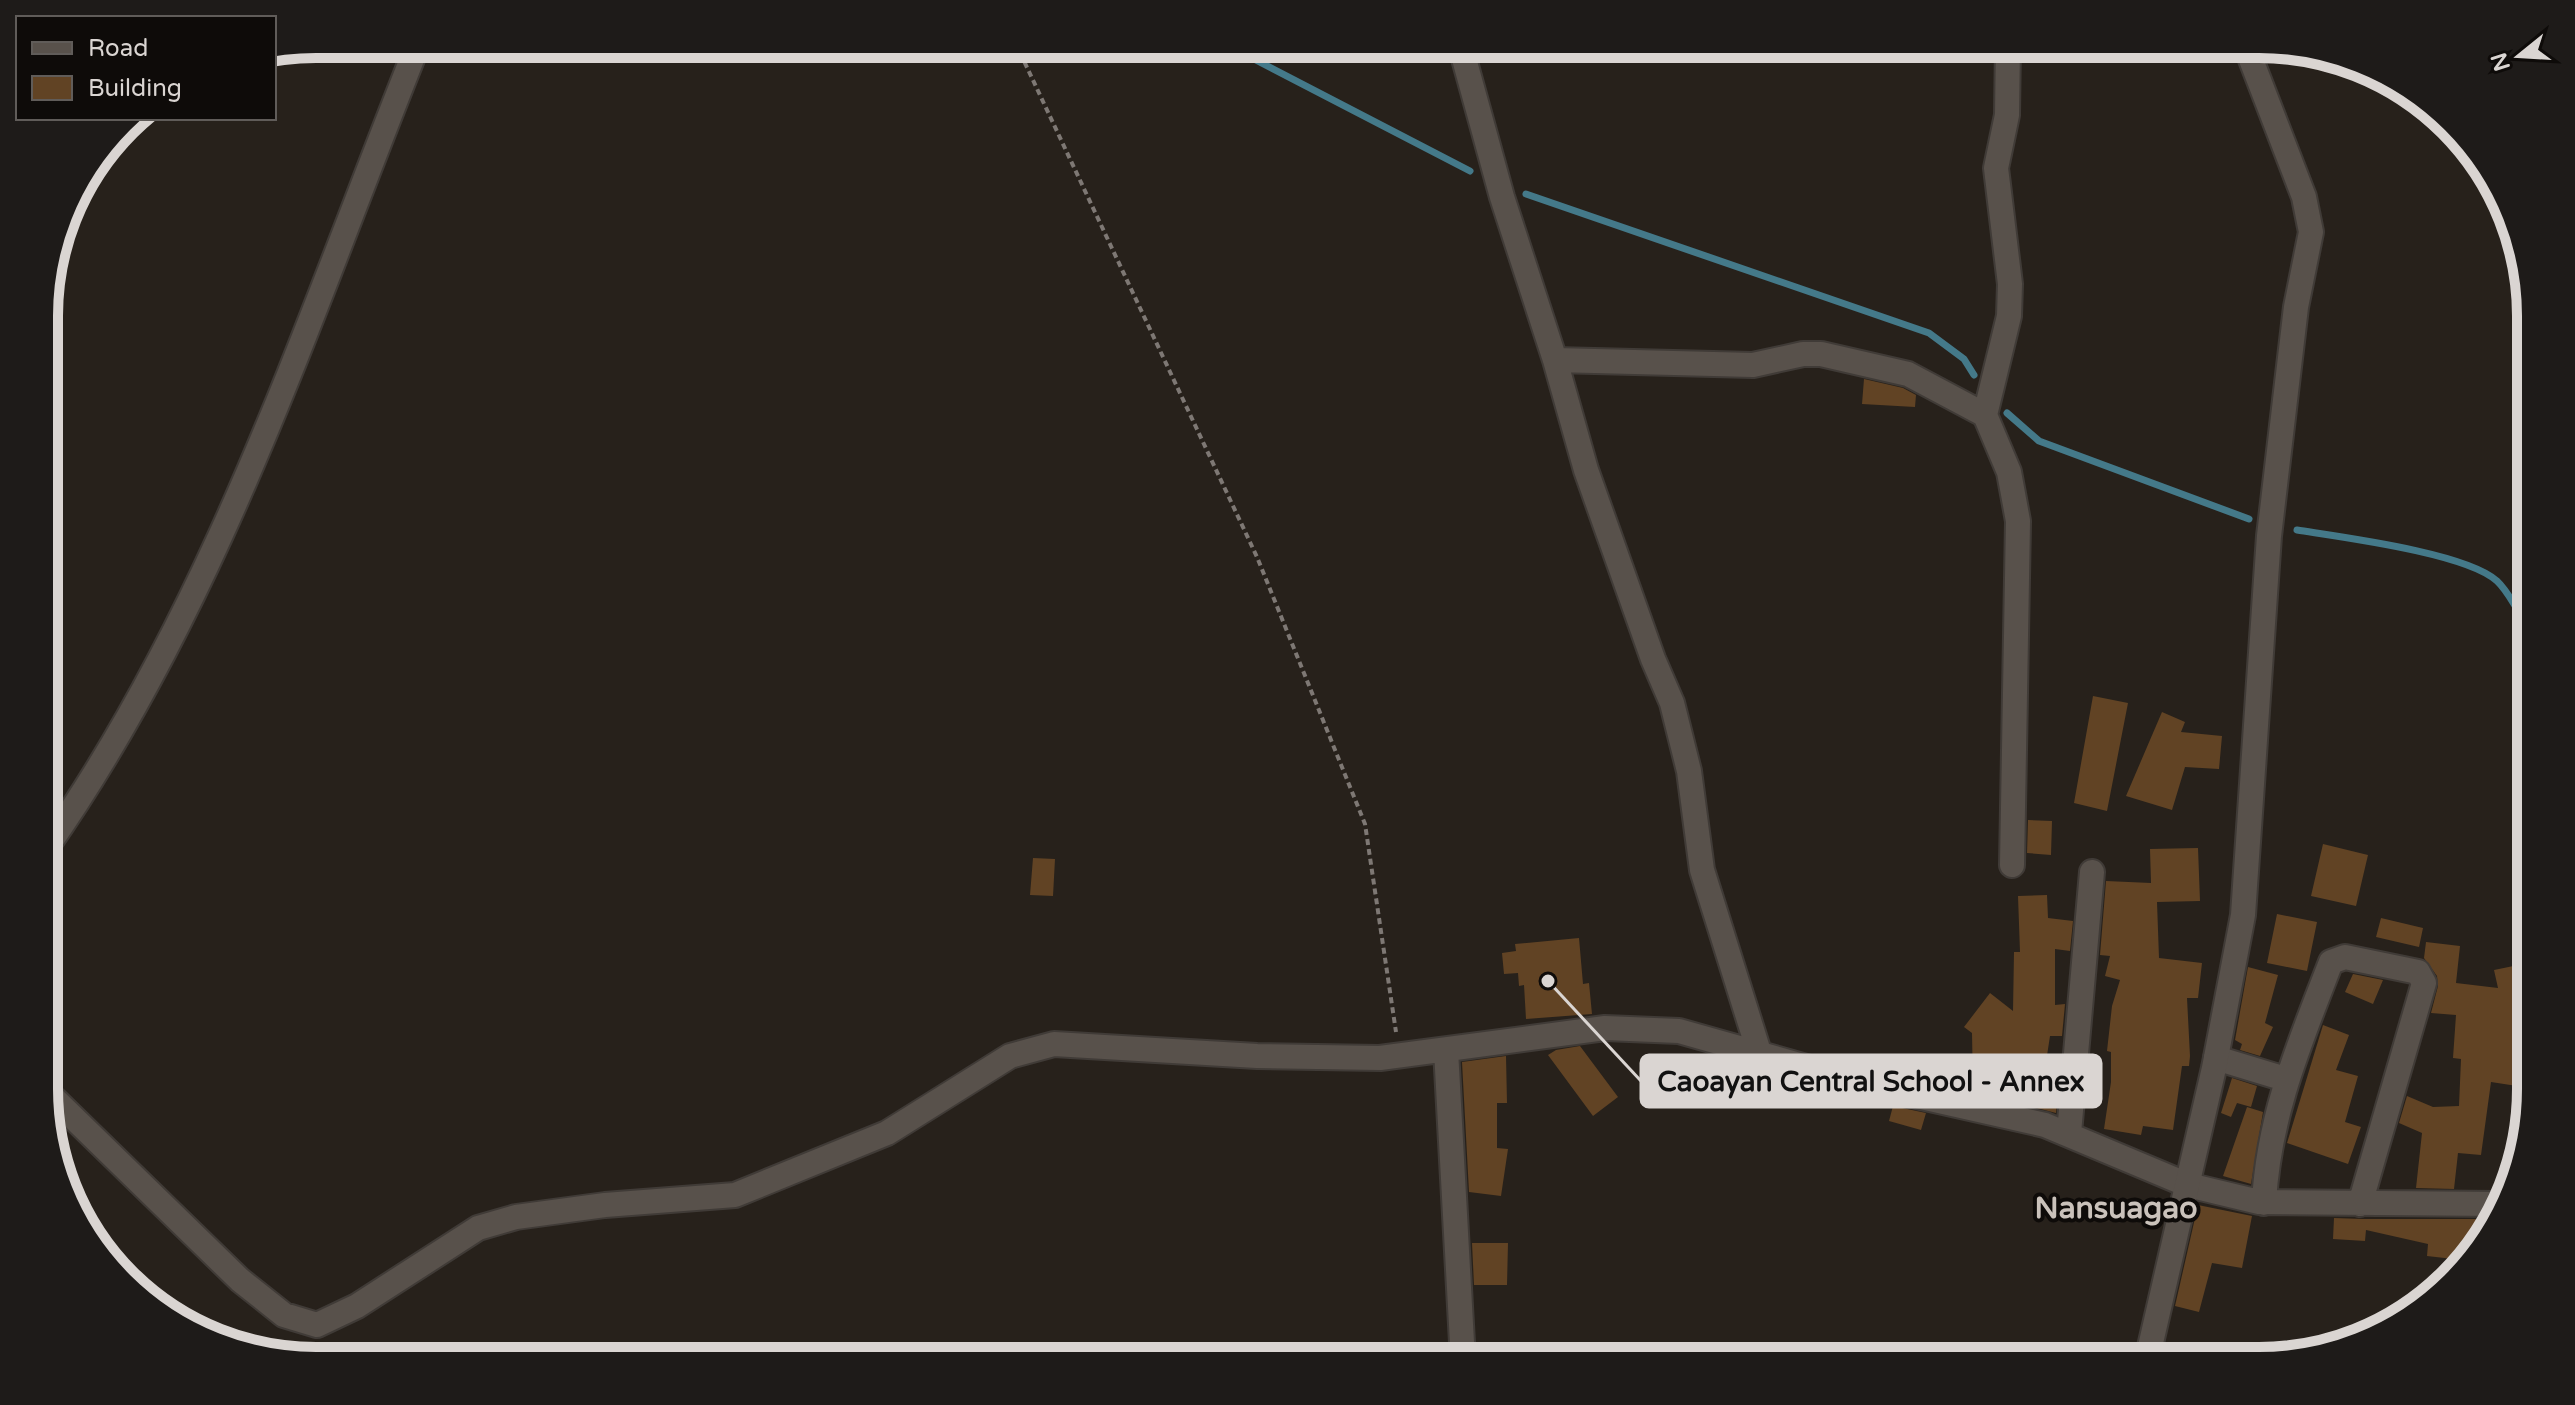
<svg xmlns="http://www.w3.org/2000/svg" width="2575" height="1405" font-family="'Varela Round',sans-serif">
	<rect width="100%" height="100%" fill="#27211b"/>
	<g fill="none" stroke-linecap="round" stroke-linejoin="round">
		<path stroke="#447989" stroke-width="7" d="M1225 44 1470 171
			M1526 194 1929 333 1964 359 1974 375
			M2007 413 2039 441 2249 519
			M2297 530C2341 537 2467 553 2497 581 2510 593 2517 613 2530 626"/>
	</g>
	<path fill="#614324" d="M1864 379 1903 388 1916 395 1915 407 1862 404Z
		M2093 696 2128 703 2107 811 2074 803Z
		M2162 712 2185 722 2181 732 2222 736 2219 769 2185 767 2172 810 2126 796Z
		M2028 820 2052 821 2051 855 2027 853Z
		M2323 844 2368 855 2356 906 2311 896Z
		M2198 848 2200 901 2157 902 2159 958 2202 963 2198 998H2187L2190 1056 2189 1066H2182L2173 1130 2143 1126 2141 1135 2104 1129 2111 1082V1052L2107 1051 2112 1006 2120 980 2105 976 2110 956 2100 955 2106 881 2151 883 2150 849Z
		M1033 858 1055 859 1053 896 1030 895Z
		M2047 895 2048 918 2073 921 2070 951 2055 949V1005L2065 1004 2062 1036H2050L2042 1088 2058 1091 2056 1113 2018 1103 2020 1086 1973 1087 1972 1033 1964 1027 1990 993 2013 1011 2014 952H2020L2018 896Z
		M2277 914 2317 922 2307 971 2267 963Z
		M2381 918 2423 928 2419 947 2376 937Z
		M1579 938 1583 984 1589 983 1592 1014 1526 1019 1524 985 1519 986 1518 973 1504 974 1502 953 1516 951 1515 944Z
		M2426 942 2460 946 2456 983 2498 988 2494 970 2528 963 2530 974V987L2515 991 2526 1057H2530V1082L2517 1086 2491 1082 2481 1155 2458 1153 2454 1189 2416 1188 2422 1133 2399 1123 2407 1096 2433 1107 2459 1106 2461 1059 2453 1058 2456 1015 2431 1013 2438 986 2437 976 2424 958Z
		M2248 967 2278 975 2265 1023 2273 1027 2260 1056 2240 1050 2242 1044 2235 1040Z
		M2353 974 2383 980 2373 1004 2345 992Z
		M2323 1025 2349 1035 2336 1070 2358 1076 2345 1122 2361 1127 2348 1164 2287 1143Z
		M1580 1046 1618 1097 1593 1116 1548 1055 1556 1050Z
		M1506 1056 1507 1103H1497V1148L1508 1149 1501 1196 1469 1192 1462 1062Z
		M2232 1078 2257 1086 2251 1107 2237 1103 2231 1117 2221 1113Z
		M1893 1106 1926 1113 1921 1130 1889 1121Z
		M2247 1107 2263 1112 2251 1184 2223 1176Z
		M2198 1205 2252 1216 2242 1268 2212 1263 2199 1312 2175 1306Z
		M2334 1218 2363 1219H2497L2462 1260 2427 1256 2428 1244 2366 1230 2365 1241 2333 1239Z
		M1472 1243H1508L1507 1285H1474Z"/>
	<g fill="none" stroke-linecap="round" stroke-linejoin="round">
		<g stroke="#403b37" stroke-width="28">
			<path id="minor" d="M1460 44 1502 197 1555 360
				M2008 44 2007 115 1996 168 2010 284 2009 316 1985 415 2009 472 2018 521 2012 865
				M46 848C217 604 308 318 418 44
				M1446 1050 1463 1361
				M1759 1052 1702 870 1689 771 1672 703 1653 659 1586 470 1555 360 1753 365 1803 354H1821L1908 374 1985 415
				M2216 1058 2285 1079
				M46 1091 240 1280 284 1315 317 1325 357 1306 478 1228 516 1217 605 1205 735 1195 887 1133 1010 1056 1054 1044 1257 1056 1380 1058 1605 1028 1679 1031 1877 1087 2045 1125 2188 1185 2259 1202 2501 1204
				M2523 1132 2527 1096
				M2069 1133 2092 872
				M2264 1203C2268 1117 2300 1042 2331 962L2345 957 2418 972 2424 983 2360 1204"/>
		</g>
		<g stroke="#403b37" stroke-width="28">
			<path id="tertiary" d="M2147 1360 2214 1068 2243 915 2269 536 2296 307 2311 232 2304 197 2245 44"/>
		</g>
		<path stroke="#7e7874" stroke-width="4" stroke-dasharray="6 4" stroke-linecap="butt" d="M1016 44 1257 557 1365 824 1396 1032
			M283 1352 292 1342"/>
		<use href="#minor" stroke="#58514b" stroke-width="24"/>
		<use href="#tertiary" stroke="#58514b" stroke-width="24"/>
	</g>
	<g text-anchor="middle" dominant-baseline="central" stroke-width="8" stroke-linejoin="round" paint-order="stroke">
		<g font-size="30" font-weight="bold" fill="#cac2bb" stroke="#0e0b09">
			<text x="2116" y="1208">Nansuagao</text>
		</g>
	</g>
	<path d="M0 0H2575V1405H0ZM316 58H2259A258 258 0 0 1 2517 316V1089A258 258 0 0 1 2259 1347H316A258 258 0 0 1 58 1089V316A258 258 0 0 1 316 58Z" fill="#1e1b19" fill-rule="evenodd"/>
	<path fill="none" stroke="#dad5d2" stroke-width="10" d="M316 58H2259A258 258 0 0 1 2517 316V1089A258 258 0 0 1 2259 1347H316A258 258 0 0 1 58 1089V316A258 258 0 0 1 316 58Z"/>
	<path fill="none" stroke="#dad5d2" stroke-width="3" d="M1548 981L1641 1081"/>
	<circle fill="#dad5d2" stroke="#0e0b09" stroke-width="3" cx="1548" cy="981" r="8"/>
	<rect fill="#dad5d2" stroke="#dad5d2" stroke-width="3" x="1641" y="1055" width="460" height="52" rx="8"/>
	<g font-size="28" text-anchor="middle" font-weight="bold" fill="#111">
		<text x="1871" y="1091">Caoayan Central School - Annex</text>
	</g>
	<rect x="16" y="16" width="260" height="104" fill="#0e0b09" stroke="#605c59" stroke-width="2"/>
	<rect x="32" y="42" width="40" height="12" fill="#58514b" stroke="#605c59" stroke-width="2"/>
	<text x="88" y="56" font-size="24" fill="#dad5d2">Road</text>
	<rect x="32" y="76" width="40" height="24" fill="#614324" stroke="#605c59" stroke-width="2"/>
	<text x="88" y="96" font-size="24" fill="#dad5d2">Building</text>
	<g transform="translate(2519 56) rotate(252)" stroke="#0e0b09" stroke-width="6" paint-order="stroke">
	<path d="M0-6L14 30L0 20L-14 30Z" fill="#dad5d2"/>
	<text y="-12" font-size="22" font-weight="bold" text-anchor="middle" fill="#dad5d2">N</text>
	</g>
</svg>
